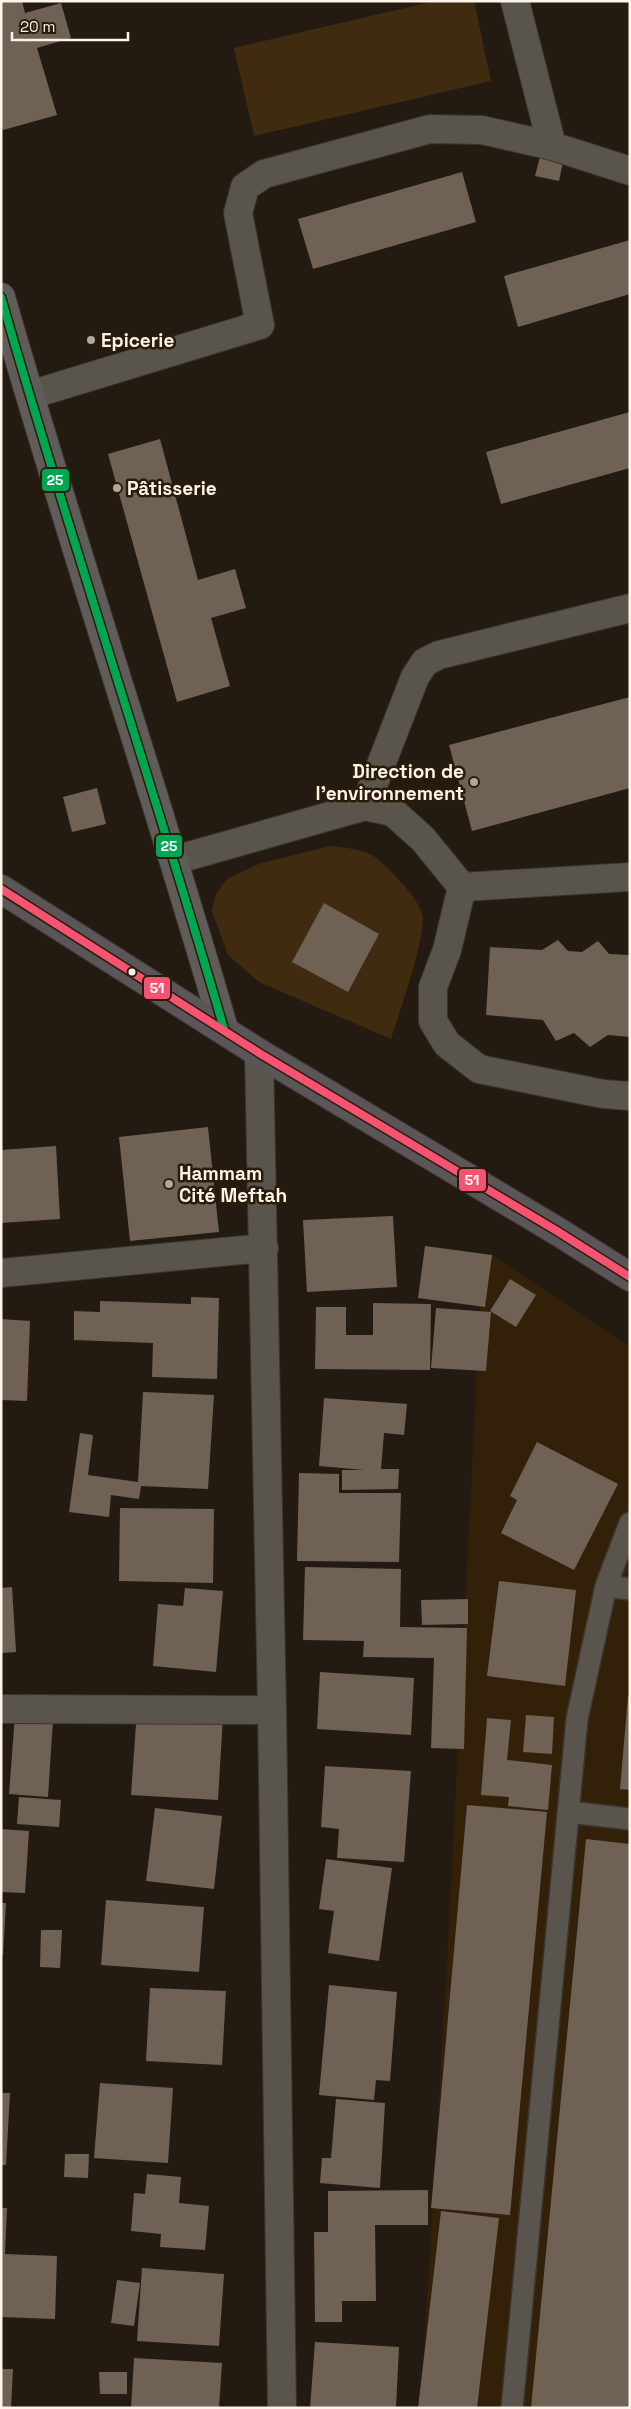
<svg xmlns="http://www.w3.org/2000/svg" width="631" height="2409" font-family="'Space Grotesk',sans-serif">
	<rect width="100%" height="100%" fill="#231b11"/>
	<path fill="#322009" d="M491 1254 630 1347V2408H421L447 1962 481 1292Z"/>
	<path fill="#402b10" d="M435 1H474L491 81 254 136 234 48Z
		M331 846C368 850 374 852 399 880 408 890 418 901 422 914 428 933 398 1016 391 1039L259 982 228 955 212 911 216 894 227 879 261 863Z"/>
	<path fill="#6f6254" d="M1 1H22L25 13 61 3 71 38 37 48 57 115 3 130 1 124Z
		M540 157 563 162 559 181 535 176Z
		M462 172 476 222 313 269 298 219Z
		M630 240V294L518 327 504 276Z
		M630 412V468L501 504 486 452Z
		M160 439 198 580 235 569 246 608 211 618 230 686 177 702 108 454Z
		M630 697V788L472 831 449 745Z
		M97 788 106 824 72 832 63 797Z
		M324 903 379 934 348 992 292 962Z
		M558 940 568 951 582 952 598 941 609 954 630 955V1037L608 1035 590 1047 574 1033 556 1041 543 1020 486 1015 490 947 542 950Z
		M208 1127 219 1232 130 1241 119 1137Z
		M56 1146 60 1219 1 1223V1150Z
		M393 1216 397 1287 307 1292 303 1220Z
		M425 1246 492 1255 485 1307 418 1298Z
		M510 1279 536 1295 516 1327 490 1311Z
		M191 1297 219 1298 217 1379 152 1377 153 1343 74 1340V1311L100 1312V1301L191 1304Z
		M373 1303 431 1304 430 1370 315 1369 316 1307H346V1335H373Z
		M436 1308 491 1312 486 1371 431 1368Z
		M1 1319 30 1321 27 1401 1 1400Z
		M143 1392 214 1395 208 1489 141 1486 139 1499 111 1495 109 1517 69 1512 80 1433 93 1435 88 1475 138 1482Z
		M324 1398 407 1404 404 1435 384 1433 381 1469H399L398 1489 342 1490V1470H364L319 1466Z
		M537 1442 618 1484 574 1570 501 1533 517 1500 510 1496Z
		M299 1473 339 1474V1493H401L399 1562 297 1561Z
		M120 1508 214 1509 213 1583 119 1581Z
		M305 1567 401 1569 400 1627 467 1628 464 1749 431 1748 434 1658 363 1657 364 1641 303 1640Z
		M499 1581 576 1590 565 1686 487 1676Z
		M12 1587 16 1652 1 1653V1588Z
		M185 1588 223 1591 216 1672 153 1666 158 1604 183 1606Z
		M468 1599V1624L422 1625 421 1600Z
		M320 1672 414 1678 411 1735 317 1729Z
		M628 1696H630V1790L620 1789Z
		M16 1702 54 1705 48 1797 9 1794Z
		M137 1710 223 1716 218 1800 131 1795Z
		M526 1715 554 1717 552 1754 523 1752Z
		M487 1718 511 1720 507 1760 552 1765 548 1810 508 1806 509 1797 481 1795Z
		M325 1766 411 1771 404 1862 337 1858 339 1829 321 1827Z
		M19 1797 61 1800 59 1827 17 1824Z
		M467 1805 547 1812 510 2215 431 2208Z
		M155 1808 222 1816 214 1889 146 1881Z
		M1 1829 29 1831 25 1893 1 1892Z
		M586 1839 630 1844V2408H531Z
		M326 1859 392 1868 379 1961 328 1953 334 1911 319 1909Z
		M106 1900 204 1907 199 1972 101 1965Z
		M1 1903H6L3 1955H1Z
		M41 1930H62L60 1968 40 1967Z
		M329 1985 397 1992 390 2081 376 2080 374 2100 319 2095Z
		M150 1988 226 1991 222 2065 146 2061Z
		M100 2083 173 2088 168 2163 94 2158Z
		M1 2093H10L6 2165H1Z
		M336 2099 385 2103 380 2188 320 2183 322 2158H331Z
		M65 2154H89L88 2178 64 2177Z
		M147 2174 181 2177 179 2203 209 2206 205 2250 160 2247 161 2234 131 2231 134 2193 145 2194Z
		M428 2190V2225H375L376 2301H342V2322H315L314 2232H328V2191Z
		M1 2208H7L5 2254 57 2256 55 2319 1 2317Z
		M441 2211 499 2218 477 2408H418Z
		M142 2268 224 2274 219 2346 137 2341Z
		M117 2280 140 2283 134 2326 111 2323Z
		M315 2342 399 2347 396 2408H310Z
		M134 2358 222 2363 219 2408H131Z
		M1 2369H13L11 2408H1Z
		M99 2372H127V2394H100Z"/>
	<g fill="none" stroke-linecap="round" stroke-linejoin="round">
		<g stroke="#3b352e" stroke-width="24">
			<path id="lane" d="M606 1586 630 1589
				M569 1812 630 1819
				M512 2408 577 1719 606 1586 630 1523"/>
		</g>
		<g stroke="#3b352e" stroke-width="30">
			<path id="street" d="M515 1 552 146
				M30 395 260 325 238 213 245 187 264 174 430 129 482 130 552 146 630 171
				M365 806 393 812 423 839 462 887 447 950 433 987V1021L447 1044 479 1069 603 1094 630 1096
				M175 860 365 806 415 677 425 662 439 655 630 608
				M462 887 630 877
				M259 1053 272 1710 282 2408
				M1 1273 264 1248
				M1 1709 272 1710"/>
		</g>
		<g stroke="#3b352e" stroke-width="30">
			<path id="secondary" d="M1 297C71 542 153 784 224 1029"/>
		</g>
		<g stroke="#3b352e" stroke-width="30">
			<path id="primary" d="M1 889 259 1053 557 1231 630 1277"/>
		</g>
		<use href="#lane" stroke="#59544c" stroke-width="21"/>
		<use href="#street" stroke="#59544c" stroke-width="28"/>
		<use href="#secondary" stroke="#605c59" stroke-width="28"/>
		<use href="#primary" stroke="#5a5657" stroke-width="28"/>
		<g stroke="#2a1c0a" stroke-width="11">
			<path id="bus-1" d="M1 297C71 542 153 784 224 1029"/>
		</g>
		<g stroke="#2a1c0a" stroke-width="11">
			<path id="bus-2" d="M1 889 259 1053 557 1231 630 1277"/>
		</g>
		<use href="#bus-1" stroke="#00a651" stroke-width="8"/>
		<use href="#bus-2" stroke="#f65372" stroke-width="8"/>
	</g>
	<g fill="#b1a79d" stroke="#2a1c0a" stroke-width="2">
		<circle cx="91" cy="340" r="5"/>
		<circle cx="117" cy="488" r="5"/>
		<circle cx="474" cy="782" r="5"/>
		<circle cx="169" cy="1184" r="5"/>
	</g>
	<circle fill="#fdf3e8" stroke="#2a1c0a" stroke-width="2" cx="132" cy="972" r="4.5"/>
	<g text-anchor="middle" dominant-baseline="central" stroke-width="5" stroke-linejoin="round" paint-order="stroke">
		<g font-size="19" font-weight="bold" fill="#fdf3e8" stroke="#2a1c0a" text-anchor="start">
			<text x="101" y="340">Epicerie</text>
			<text x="127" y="488">Pâtisserie</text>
			<text x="464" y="771" text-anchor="end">Direction de<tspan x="464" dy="22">l'environnement</tspan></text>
			<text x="179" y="1173">Hammam<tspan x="179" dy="22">Cité Meftah</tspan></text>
		</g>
	</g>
	<g stroke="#2a1c0a" stroke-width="2">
		<rect x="41" y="468" width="29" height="24" rx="5" fill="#00a651"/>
		<rect x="155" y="834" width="28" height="24" rx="5" fill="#00a651"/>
		<rect x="143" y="976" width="28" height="24" rx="5" fill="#f65372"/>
		<rect x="458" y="1168" width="29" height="24" rx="5" fill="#f65372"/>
	</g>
	<g font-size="14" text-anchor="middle" font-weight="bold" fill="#fff">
		<text x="55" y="485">25</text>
		<text x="169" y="851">25</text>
		<text x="157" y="993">51</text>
		<text x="472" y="1185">51</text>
	</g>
	<rect width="631" height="2409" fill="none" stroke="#fdf3e8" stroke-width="5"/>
	<path d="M12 32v8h116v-8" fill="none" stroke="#fdf3e8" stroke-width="2.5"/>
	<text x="20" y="32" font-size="15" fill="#fdf3e8" stroke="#2a1c0a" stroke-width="4" paint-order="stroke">20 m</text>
</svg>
